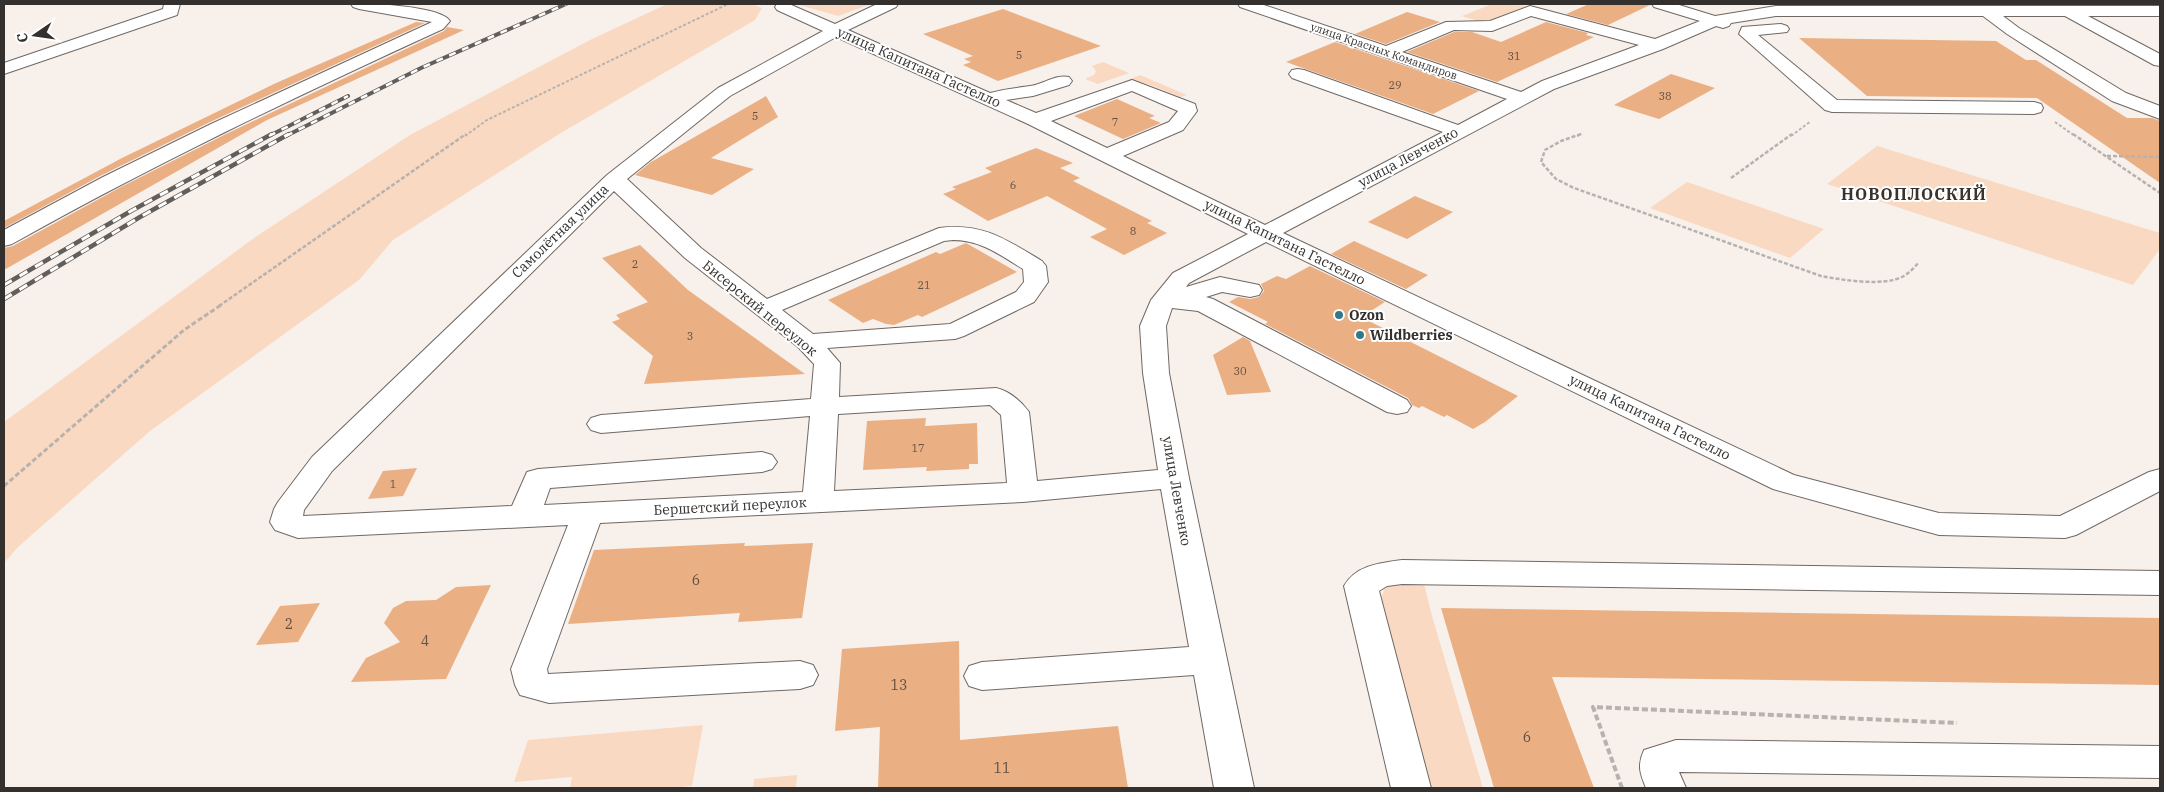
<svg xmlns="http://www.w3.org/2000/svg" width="2164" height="792" font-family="'IBM Plex Serif',serif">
	<rect width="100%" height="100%" fill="#f8f0eb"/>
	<path fill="#fad9c2" d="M667 4H752L762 8 755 20 559 134 393 240 359 280 150 431 18 547 4 563V422L254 238 410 135 590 40Z
		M796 4H871L838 16Z
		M1492 4 1529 6 1493 21 1481 22 1462 16Z
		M1103 62 1129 73 1098 84 1085 79 1094 75 1096 71 1092 66Z
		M1140 75 1187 95 1180 97 1148 84 1125 81Z
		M1877 146 2160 233V249L2133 285 1827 184Z
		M1687 182 1824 229 1790 258 1650 208Z
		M1404 580H1423L1432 616 1483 788H1425L1379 603 1385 588Z
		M703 725 692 786 670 788H570L572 777 514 782 528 740Z
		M797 775 796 788H753L754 779Z"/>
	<path fill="#ebaf84" d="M1589 4H1650V5L1608 25 1566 14Z
		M1003 9 1101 46 998 81 963 65 971 62 964 59 973 56 923 34Z
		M1407 12 1440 22 1386 44 1355 34Z
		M416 22 425 23 210 122 102 175 4 228V221L122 158 276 83Z
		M1546 22 1588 33 1586 35 1594 37 1497 82 1407 52 1454 32H1472L1501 42Z
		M447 27 464 30 267 120 4 270V248L13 246 119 188 226 134 444 31Z
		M1799 38 1996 41 2026 60H2036L2127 118H2152L2160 121V183L2037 98 1867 96Z
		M1335 42 1479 91 1433 114 1286 62Z
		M1671 74 1715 88 1659 119 1614 105Z
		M766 96 778 117 711 158 754 169 712 195 635 175 651 162Z
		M1117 99 1155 116 1149 118 1161 123 1123 139 1074 116Z
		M1036 148 1073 163 1060 168 1080 178 1073 181 1152 221 1147 223 1167 233 1124 255 1090 237 1107 229 1047 196 988 221 943 194 956 189 952 187 992 172 985 168Z
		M1415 196 1453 212 1407 239 1368 222Z
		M1354 241 1428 275 1406 289 1331 254Z
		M966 243 1017 272 922 317 918 315 894 325 886 324 873 319 863 323 828 300 936 252 940 254Z
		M640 245 688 290 805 374 644 384 653 356 612 322 620 319 616 315 648 302 602 258Z
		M1310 266 1385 302 1361 317 1518 396 1485 422 1473 429 1447 415 1444 417 1422 406 1419 408 1412 405 1408 398 1265 324 1268 322 1229 302 1238 297 1250 299 1259 297 1264 291 1261 284 1277 276 1286 279Z
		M1243 337 1250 341 1271 392 1227 395 1213 355Z
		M926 418 925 426 977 423 978 464H969V469L926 471 927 467 863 470 867 421Z
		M417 468 403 496 368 499 383 471Z
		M745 543 744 546 813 543 802 618 738 622 740 613 568 624 594 550Z
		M491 585 446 679 351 682 366 658 400 642 384 623 393 608 406 601 436 600 456 587Z
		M320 603 298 642 256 645 280 606Z
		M1441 608 2160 618V685L1552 677 1594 788H1494Z
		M959 641 960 740 1118 726 1128 788H878L880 727 835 731 842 649Z"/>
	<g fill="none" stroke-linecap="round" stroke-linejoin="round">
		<g stroke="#6f6864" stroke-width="2">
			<path id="minor" d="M164 4H180L177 15 4 74V63L163 9Z
				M351 4C370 3 440 6 450 21L443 29C297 96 152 165 12 244L4 246V230L103 177 211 124 432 22 359 9 353 7Z
				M777 4H789L835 24 877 4H898L896 7 848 30 990 93C1005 89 1016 88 1030 86 1044 84 1056 74 1069 77L1072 81 1069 85 1033 96 1006 100 1036 113 1132 80 1195 104 1197 111 1183 130 1123 156 1265 225 1443 132 1292 78 1289 74 1292 70 1298 69 1304 70 1458 125 1507 99 1240 7 1238 4H1261L1386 46 1446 22 1490 21 1530 6 1655 39 1700 21 1654 7 1652 4H1676L1715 16 1776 6H2160V16H2088L2160 54V66L2154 65 2065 16H2003L2019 28 2126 93 2160 106V119L2112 101 2007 34 1983 16H1776L1731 23 1729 26 1723 28 1716 26 1663 49 1554 89 1283 233 1794 475 1939 513 2060 516 2149 472 2160 469V491L2076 535 2065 538 1939 535 1773 489 1266 242 1189 283 1186 287 1220 277 1259 285 1262 290 1259 295 1250 297 1222 292 1206 297 1213 299 1407 400 1411 406 1407 412 1397 414 1387 412 1198 311 1172 308 1166 326 1169 373 1189 478 1254 788H1214L1194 675 982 690 969 686 964 676 969 666 982 662 1189 647 1161 489 1023 502 600 523 547 669 548 674 800 661 813 665 818 675 813 685 800 689 549 703 520 695 515 685 511 669 568 525 298 538 275 530 270 522 274 509 278 502 312 457 607 175 718 88 823 31 777 10 775 7ZM1531 16 1639 45 1542 81 1521 92 1402 52 1454 30 1492 31ZM836 37 1028 124 1248 234 1173 273 1151 300 1140 326 1143 373 1158 470 1037 481 1029 412C1021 401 1009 391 996 388L839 397 840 363 827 348 955 339 964 336 1034 302 1048 282 1046 266 1042 261C1007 240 982 222 939 228L767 299 701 248 627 179 730 96ZM1132 91 1178 111 1169 122 1107 148 1051 121ZM614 191 685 258 798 347 814 364 811 399 601 415 591 418 587 424 591 430 601 433 810 416 803 492 544 505 550 488 762 472 772 469 777 462 772 455 762 452 538 469 527 472 512 506 303 516 304 510 332 471ZM953 240C981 240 1000 255 1023 269L1024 282 1016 292 950 324 813 334 782 310 944 241ZM990 405 1001 415 1007 483 834 491 838 414Z
				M1781 24 1787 26 1789 29 1787 32 1758 35 1837 100 2034 102 2041 104 2043 108 2041 112 2034 114 1832 112 1825 110 1739 34 1742 27Z
				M1402 560 2160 571V595L1402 584 1387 586 1379 591 1431 788H1391L1344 586C1356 565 1380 563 1402 560Z
				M1676 740 2160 746V778L1679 772 1686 788H1646C1640 773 1637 766 1644 750Z"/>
		</g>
		<path stroke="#b8b2ae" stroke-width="2" stroke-dasharray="3 2" stroke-linecap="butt" d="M2055 122 2075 136
			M465 136 487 120 728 4
			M1577 136 1582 134
			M1791 136 1811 121"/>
		<path stroke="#b8b2ae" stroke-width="2.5" stroke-dasharray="4 2" stroke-linecap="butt" d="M1581 134 1561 141 1545 150 1541 162 1556 179 1574 188 1821 276C1843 280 1884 287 1904 276 1910 272 1915 267 1919 262
			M2073 134 2160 193
			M2107 156 2160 157
			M1731 178 1792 134
			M219 306 466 134"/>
		<path stroke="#b8b2ae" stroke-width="3" stroke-dasharray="5 2.5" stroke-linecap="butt" d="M4 486 184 330 221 305"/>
		<path stroke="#b8b2ae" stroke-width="4" stroke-dasharray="6 3" stroke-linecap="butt" d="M1622 788 1593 707 1957 723"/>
		<use href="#minor" fill="#fff" fill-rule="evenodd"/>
		<g stroke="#625e5b" stroke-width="4">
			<path id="rail-far1" d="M269 136 348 96
				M286 136 421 68 566 4"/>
		</g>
		<g stroke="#625e5b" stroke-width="4.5">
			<path id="rail" d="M4 285 131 211 272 134
				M4 299 140 217 289 134"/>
		</g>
		<use href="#rail-far1" stroke="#fff" stroke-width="2.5" stroke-dasharray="7" stroke-linecap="butt"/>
		<use href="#rail" stroke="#fff" stroke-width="3" stroke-dasharray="9" stroke-linecap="butt"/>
	</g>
	<g fill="#357888" stroke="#fff" stroke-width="2">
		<circle cx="1339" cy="315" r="5"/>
		<circle cx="1360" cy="335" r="5"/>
	</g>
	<g text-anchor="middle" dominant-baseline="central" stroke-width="4" stroke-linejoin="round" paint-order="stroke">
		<g font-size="11" fill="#33302e" stroke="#fff">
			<text transform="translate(1384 51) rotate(19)">улица Красных Командиров</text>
		</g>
		<g font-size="11" fill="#615044">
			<text x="1019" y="55">5</text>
			<text x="1514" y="56">31</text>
			<text x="1395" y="85">29</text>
			<text x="1665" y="96">38</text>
			<text x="755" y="116">5</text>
			<text x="1115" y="122">7</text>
			<text x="1013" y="185">6</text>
			<text x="1133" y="231">8</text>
			<text x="635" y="264">2</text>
			<text x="924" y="285">21</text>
			<text x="690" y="336">3</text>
			<text x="1240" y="371">30</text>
			<text x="918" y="448">17</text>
			<text x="393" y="484">1</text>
		</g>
		<g font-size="14" fill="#33302e" stroke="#fff">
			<text transform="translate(919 67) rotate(24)">улица Капитана Гастелло</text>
			<text transform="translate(1408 157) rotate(-28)">улица Левченко</text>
			<text transform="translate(560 231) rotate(-44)">Самолётная улица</text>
			<text transform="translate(1285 242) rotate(26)">улица Капитана Гастелло</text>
			<text transform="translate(760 308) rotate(39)">Бисерский переулок</text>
			<text transform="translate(1650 417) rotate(26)">улица Капитана Гастелло</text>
			<text transform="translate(1177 491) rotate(80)">улица Левченко</text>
			<text transform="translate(730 506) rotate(-3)">Бершетский переулок</text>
		</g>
		<g font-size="14" font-weight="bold" fill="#33302e" stroke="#fff" text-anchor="start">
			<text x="1349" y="315">Ozon</text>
			<text x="1370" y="335">Wildberries</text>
		</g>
		<g font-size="14" fill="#615044">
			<text x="696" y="580">6</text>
			<text x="289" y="624">2</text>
			<text x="425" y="641">4</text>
			<text x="899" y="685">13</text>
			<text x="1527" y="737">6</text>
			<text x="1002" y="768">11</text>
		</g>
		<g font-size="16" font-weight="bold" letter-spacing="1" fill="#39332f" stroke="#fff">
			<text x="1914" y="194">НОВОПЛОСКИЙ</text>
		</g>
	</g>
	<rect width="2164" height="792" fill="none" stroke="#33302e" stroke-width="10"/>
	<g transform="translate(35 35) rotate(257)" stroke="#ffffff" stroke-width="4" paint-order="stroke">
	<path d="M0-4L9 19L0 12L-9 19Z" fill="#33302e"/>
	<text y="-8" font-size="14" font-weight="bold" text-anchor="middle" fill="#33302e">С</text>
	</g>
</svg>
